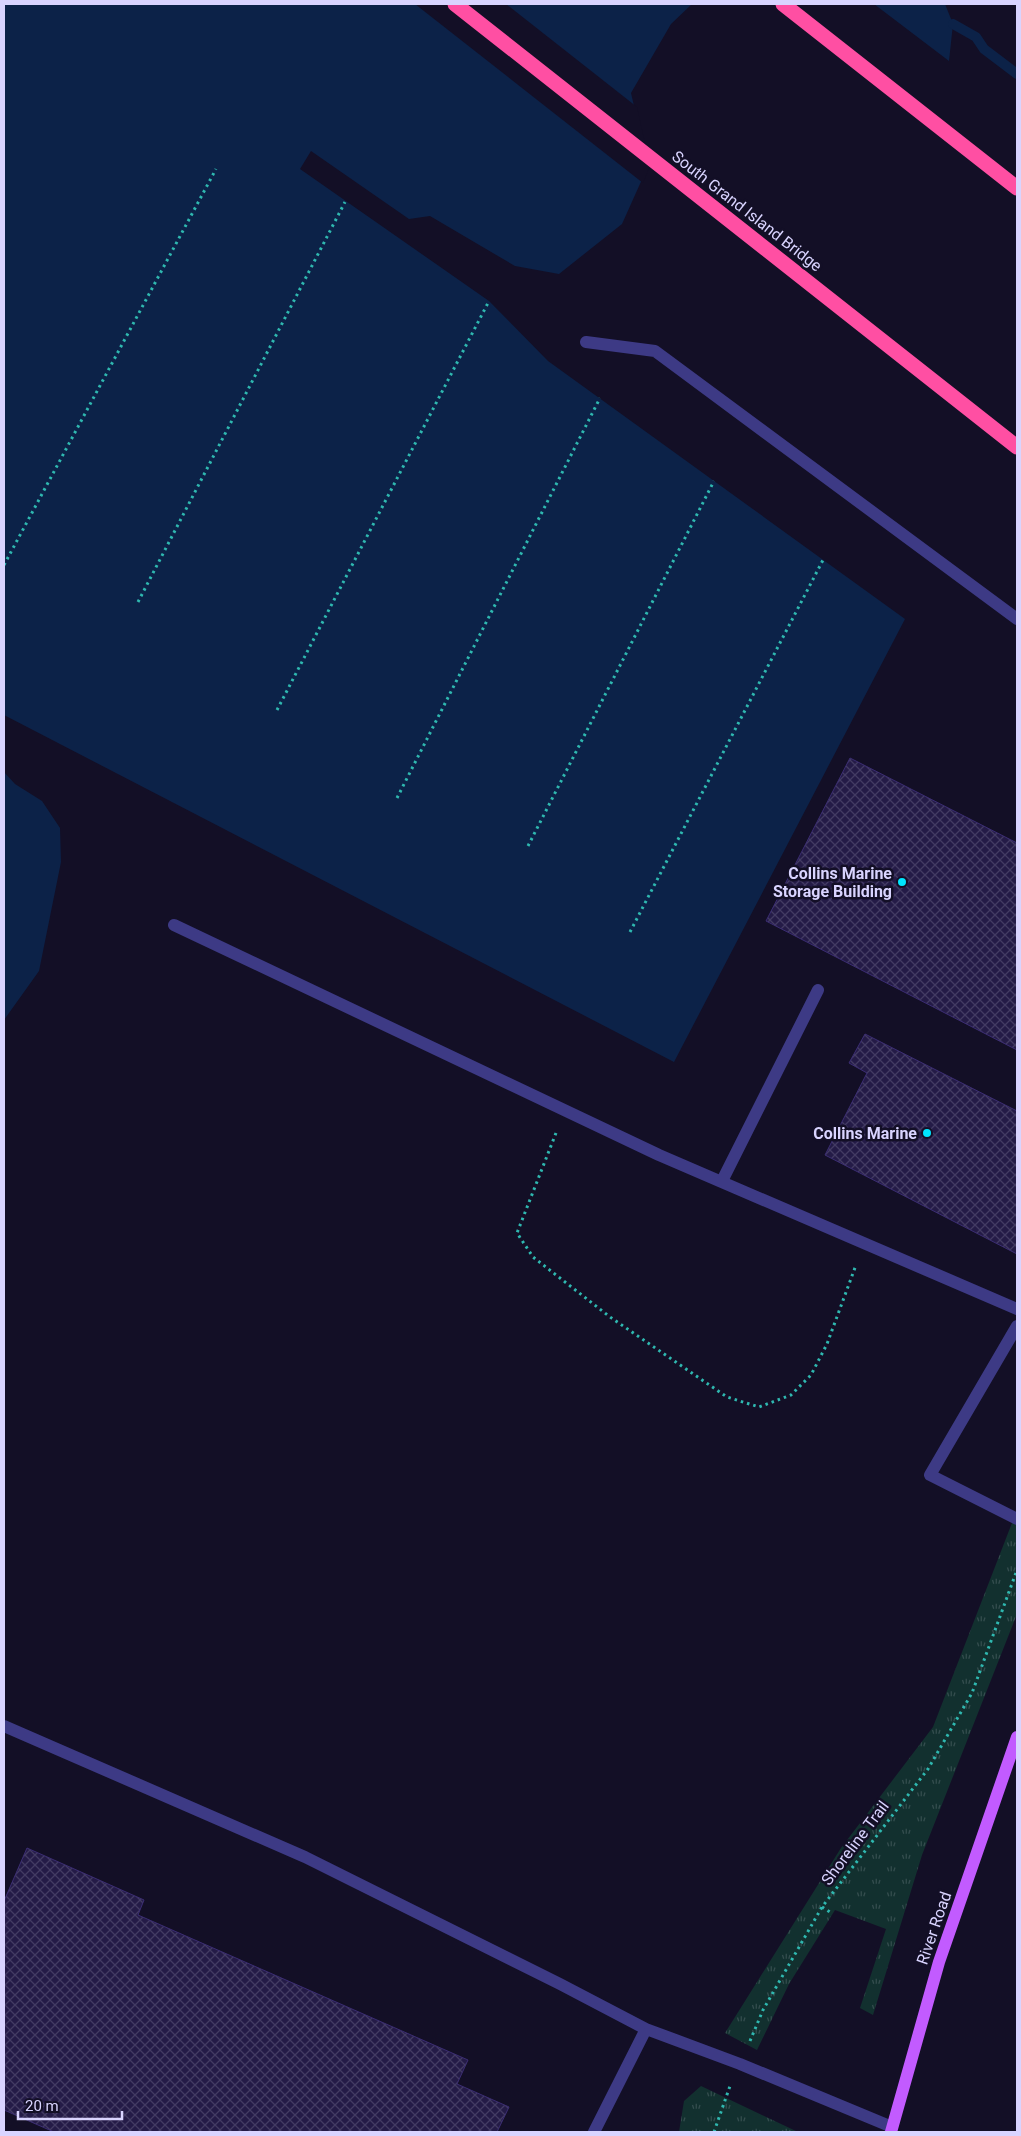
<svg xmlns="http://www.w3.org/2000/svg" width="1021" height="2136" font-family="Roboto,sans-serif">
	<defs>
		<pattern id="park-tufts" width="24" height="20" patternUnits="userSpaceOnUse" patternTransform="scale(1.25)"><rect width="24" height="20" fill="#12302f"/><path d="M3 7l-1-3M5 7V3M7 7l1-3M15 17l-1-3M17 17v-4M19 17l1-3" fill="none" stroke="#344d4e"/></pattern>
		<pattern id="building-cross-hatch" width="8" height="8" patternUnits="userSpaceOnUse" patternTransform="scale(1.25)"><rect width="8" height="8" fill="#241b47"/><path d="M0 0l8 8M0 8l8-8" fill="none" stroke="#433b63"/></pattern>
	</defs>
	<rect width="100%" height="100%" fill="#130f26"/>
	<path fill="url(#park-tufts)" d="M1017 1510V1614L922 1855 873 2015 860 2008 886 1929 835 1910 789 1984 757 2050 725 2033 841 1848 933 1727Z
		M701 2086 798 2132H679L684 2101Z"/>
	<path fill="#0c2248" d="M4 4H692L671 24 631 93 648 166 622 224 559 274 515 266 430 216 409 219 311 151 300 169 489 301 548 361 905 619 674 1062 4 715Z
		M874 4H945L953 24 949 61Z
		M4 772 15 784 42 801 60 828 61 862 39 971 4 1020Z"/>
	<path fill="#130f26" d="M415 4H506L637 107 650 166 643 183Z"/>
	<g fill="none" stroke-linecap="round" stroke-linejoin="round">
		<path stroke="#0c2248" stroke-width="10" d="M953 24 976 37 984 49 1017 74"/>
	</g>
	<path fill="url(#building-cross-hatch)" stroke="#3b2d73" d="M850 758 1017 843V1050L766 921Z
		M865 1034 1017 1111V1254L825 1155 867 1073 849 1063Z
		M27 1848 144 1900 138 1915 468 2060 457 2084 509 2107 497 2132H54L4 2110V1901Z"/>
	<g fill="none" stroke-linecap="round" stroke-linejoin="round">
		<path stroke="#2fb8b0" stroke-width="3" stroke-dasharray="2.5 4" stroke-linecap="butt" d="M4 565 216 169
			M138 602 345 202
			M277 710 489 301
			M397 798 600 398
			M528 846 714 481
			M630 932 823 560
			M556 1133 517 1233 533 1257 610 1317 727 1397 759 1407 791 1395 811 1375 827 1344 856 1265
			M822 1907 833 1914
			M750 2041 763 2010 822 1907 928 1769 972 1693 1017 1570
			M714 2132 730 2086"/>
		<path stroke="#3d3a85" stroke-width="12" d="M586 342 655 351 1017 619
			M174 925 659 1155 1017 1309
			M722 1181 818 990
			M1017 1326 930 1475 1017 1519
			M4 1726 305 1857 560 1984 646 2029
			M594 2132 646 2029 740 2064 892 2127"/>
		<path stroke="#c25bff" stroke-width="12" d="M891 2132 939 1962 1017 1737"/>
		<path stroke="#ff4fa3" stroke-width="15" d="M455 4 1017 447
			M783 4 1017 188"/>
	</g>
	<g fill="#00e5ff" stroke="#130f26" stroke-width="2">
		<circle cx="902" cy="882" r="5"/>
		<circle cx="927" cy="1133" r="5"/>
	</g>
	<g text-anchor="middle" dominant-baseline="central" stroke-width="5" stroke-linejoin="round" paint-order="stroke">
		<g font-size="16" fill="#d9d4ff" stroke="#130f26">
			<text transform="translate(747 211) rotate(38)">South Grand Island Bridge</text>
			<text transform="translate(855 1843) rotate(-53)">Shoreline Trail</text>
			<text transform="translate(934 1928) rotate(-71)">River Road</text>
		</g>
		<g font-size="16" font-weight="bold" fill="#d9d4ff" stroke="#130f26" text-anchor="end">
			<text x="892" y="873">Collins Marine<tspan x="892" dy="18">Storage Building</tspan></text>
			<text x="917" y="1133">Collins Marine</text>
		</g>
	</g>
	<rect width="1021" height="2136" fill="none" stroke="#d9d4ff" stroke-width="10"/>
	<path d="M18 2111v8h104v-8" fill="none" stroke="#d9d4ff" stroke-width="2.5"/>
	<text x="25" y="2111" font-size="15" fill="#d9d4ff" stroke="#130f26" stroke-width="4" paint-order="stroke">20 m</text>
</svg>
